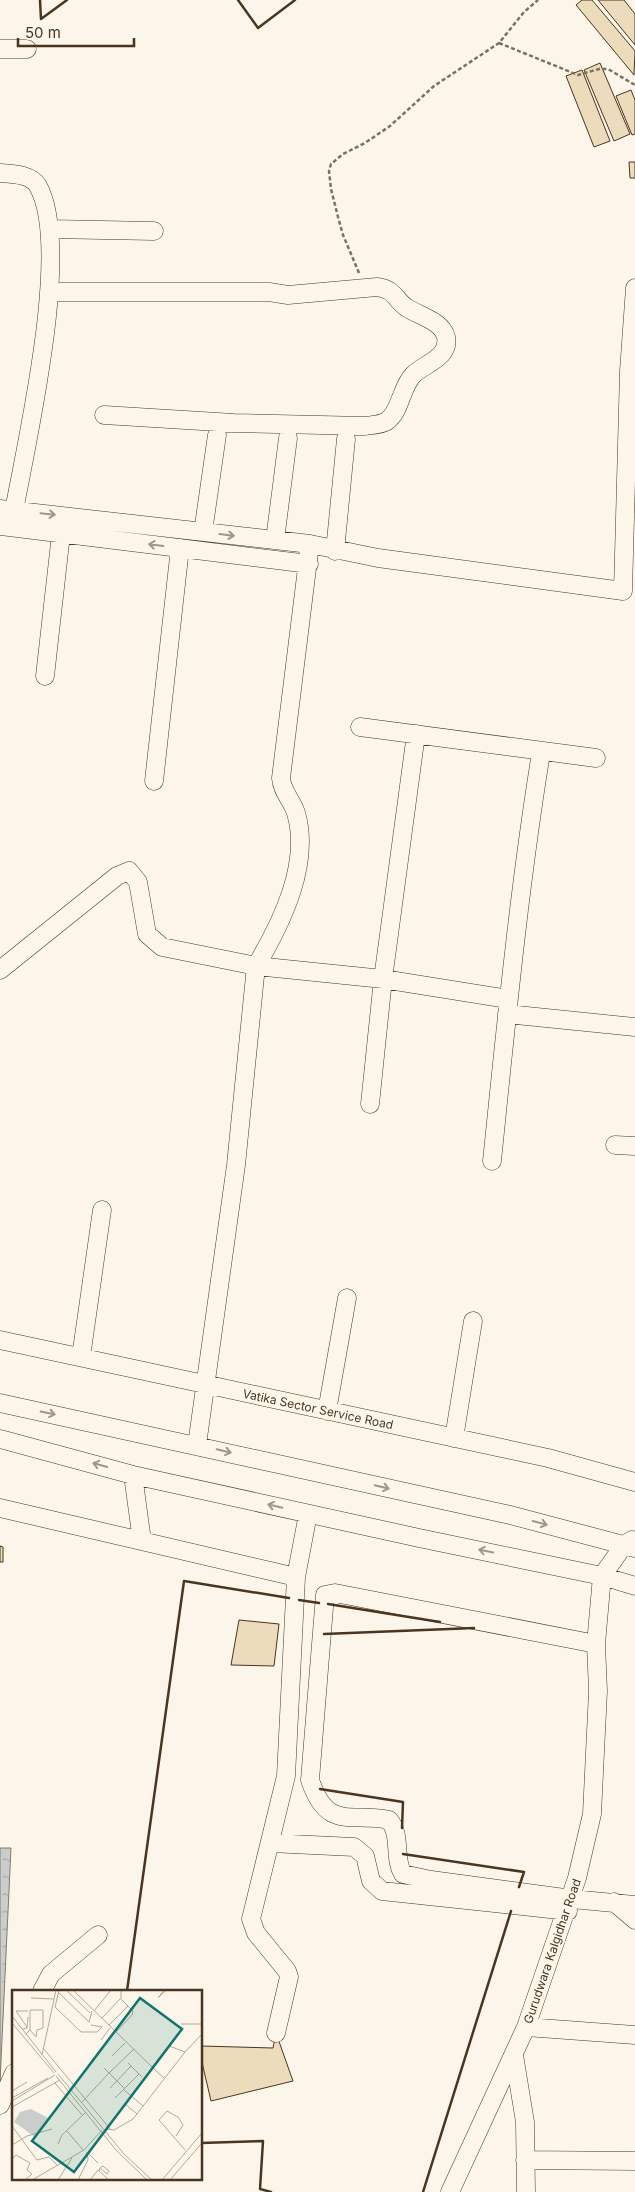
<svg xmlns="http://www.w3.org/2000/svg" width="635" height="2192" font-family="Inter,sans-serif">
	<defs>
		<pattern id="water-ripples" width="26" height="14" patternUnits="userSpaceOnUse" patternTransform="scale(1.25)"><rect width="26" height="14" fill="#c9cecd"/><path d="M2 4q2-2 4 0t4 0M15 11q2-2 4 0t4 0" fill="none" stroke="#a5a8a6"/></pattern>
	</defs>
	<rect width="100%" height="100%" fill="#fbf6e9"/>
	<path fill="url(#water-ripples)" stroke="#887966" d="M0 1848H11L0 2082Z"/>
	<path fill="#ecdcbc" stroke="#4a3520" d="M582 0H592L635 51 634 75 576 5Z
		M598 0H624L635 14V45Z
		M600 63 630 134 614 141 584 70Z
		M582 70 610 141 594 147 566 76Z
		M631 90 635 100V134L632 135 616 96Z
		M629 162H635V178H630Z
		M0 1546 3 1547V1562H0Z
		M239 1620 279 1624 274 1666 231 1665Z
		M276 2033 293 2081 211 2101 201 2058V2046L273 2048Z"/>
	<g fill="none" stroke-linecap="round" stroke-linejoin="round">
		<g stroke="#4a3520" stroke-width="19">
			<path id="minor" d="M0 49H27
				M0 173C12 174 31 174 38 186 72 247 27 439 14 511
				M50 229 154 231
				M49 292H269L288 295 377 287C395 289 395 300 407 308 420 316 442 321 446 337 450 358 425 363 413 375 401 387 401 411 387 421 381 425 371 425 365 426L234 423 104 415
				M0 509 310 544 378 558 623 591 629 371 635 288
				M0 526 309 564
				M203 532 217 435
				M275 540 288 438
				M310 544 281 778C282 792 292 800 296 813 311 864 281 924 256 966L383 979 508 999
				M335 551 346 439
				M45 676 61 534
				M360 727 596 758
				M154 781 180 548
				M0 970 117 876 129 871 138 882 147 934 162 947 256 966 236 1165 197 1445
				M507 1014 635 1027
				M370 1104 383 979 416 734
				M615 1145 635 1146
				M492 1161C506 1025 519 888 541 753L544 751
				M0 1340 548 1458 635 1482
				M81 1357 102 1210
				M0 1403 510 1515 635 1548
				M327 1411 347 1298
				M454 1438 473 1321
				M0 1439 133 1475 419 1538 602 1576 635 1586
				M133 1475 142 1541
				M0 1508 296 1577
				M602 1576 624 1545 632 1540
				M596 1644 335 1593 325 1595 310 1780C328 1833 352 1811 389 1820 402 1835 393 1858 403 1874L431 1880 572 1899 635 1905
				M270 1843 354 1847 365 1856 371 1881 382 1891 568 1911
				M614 1902 635 1920
				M42 1991 51 1974 98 1935
				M526 2027 635 2035
				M276 2033 289 1977 287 1971 256 1933 251 1919 286 1776 296 1577 308 1514
				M514 2055 525 2122 526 2192
				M0 2105 14 2073
				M525 2160 635 2161
				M450 2192 526 2027 577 1878 592 1814 598 1691 596 1644 602 1576"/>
		</g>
		<path stroke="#7f6f5c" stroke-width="2.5" stroke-dasharray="4 2.5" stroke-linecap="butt" d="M499 43 578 75 599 69H608L635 85
			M359 273 343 235 338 217 331 189 329 171 331 164 343 154 365 143 390 126 434 86 499 43 524 12 538 0"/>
		<use href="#minor" stroke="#fbf6e9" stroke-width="18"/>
		<path stroke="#4a3520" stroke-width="2.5" d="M40 0 41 19 67 0
			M238 0 258 28 295 0
			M299 1600 319 1603
			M328 1604 440 1622
			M324 1634 474 1628
			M320 1789 403 1802 402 1828
			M403 1854 524 1872 519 1887
			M127 1991 184 1581 289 1598
			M201 2143 263 2141 260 2189 271 2192
			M423 2192 511 1911"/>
	</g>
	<defs><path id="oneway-shaft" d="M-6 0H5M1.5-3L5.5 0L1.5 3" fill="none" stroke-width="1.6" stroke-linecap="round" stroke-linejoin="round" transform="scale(1.25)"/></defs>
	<g stroke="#a29684">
		<use href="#oneway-shaft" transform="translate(48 514) rotate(6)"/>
		<use href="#oneway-shaft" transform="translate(227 535) rotate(7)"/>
		<use href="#oneway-shaft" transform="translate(156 545) rotate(-173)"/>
		<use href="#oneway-shaft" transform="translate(48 1413) rotate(12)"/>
		<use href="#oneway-shaft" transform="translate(224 1451) rotate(13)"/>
		<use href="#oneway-shaft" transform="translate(100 1465) rotate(-164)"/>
		<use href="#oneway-shaft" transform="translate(382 1487) rotate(13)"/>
		<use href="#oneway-shaft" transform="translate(275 1506) rotate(-167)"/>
		<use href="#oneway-shaft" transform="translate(540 1523) rotate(15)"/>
		<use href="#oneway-shaft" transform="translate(486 1551) rotate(-169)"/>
	</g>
	<g text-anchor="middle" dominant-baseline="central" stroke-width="4" stroke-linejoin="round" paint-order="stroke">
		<g font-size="12" fill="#4a3520" stroke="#fbf6e9">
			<text transform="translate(318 1409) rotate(12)">Vatika Sector Service Road</text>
			<text transform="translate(552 1951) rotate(-71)">Gurudwara Kalgidhar Road</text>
		</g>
	</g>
	<g transform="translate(12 1990)">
		<rect width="190" height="190" fill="#fbf6e9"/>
		<path d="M19 119 38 129 23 147 2 132 8 122Z" fill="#c9cecd"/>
		<path fill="none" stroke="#b4a999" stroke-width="1" d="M47 0 43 17 69 42H85L90 37 79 35M54 0 78 23M61 0 140 77 157 56 173 62 190 44M152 0 146 8 154 0M46 2 77 32 80 21M19 8 42 9M82 21 99 0M0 26 44 82M90 28 109 8V0M0 33 42 83M169 34H190M97 35 116 16 109 9M15 37 4 21H16M10 39 15 38 16 27M104 42 120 25 121 21 116 16M14 44 18 40V20H31V38L25 40 24 47 18 40M89 50 98 38M31 58 99 140M30 65 44 0M100 66 113 53M116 73 130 87M140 77 152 88M46 84 112 164 140 190M44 86 104 160 135 190M43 93 70 125M98 98 119 76M112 98 97 83 122 59M111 99 131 116M0 101 15 92M0 108 36 88M103 108 127 84M0 111 43 85M70 112 97 83 92 78M112 113 125 124M0 117 48 90M0 136 25 170 37 167 45 175M93 139 102 140 121 129 173 62M55 141 71 160M164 146 171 135 166 127 155 121 147 130 173 160M46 154 50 145 74 122M0 155 15 146 40 139M75 162 86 173M0 169 4 165 18 173 15 180 20 184 13 190M87 181 88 178 89 177 91 176 97 181 95 184 88 178M20 190 72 160 90 140M46 190 60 168M66 190 76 170 75 162M78 190 86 180 97 190M150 190 190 143M158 190 190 153"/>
		<path fill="#0f766e" fill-opacity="0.15" stroke="#0f766e" stroke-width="2.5" d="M128 8 170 39 62 182 20 151Z"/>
		<rect width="190" height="190" fill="none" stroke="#4a3520" stroke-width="2.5"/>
	</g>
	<path d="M18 38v8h116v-8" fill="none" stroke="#4a3520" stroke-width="2.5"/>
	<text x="25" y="38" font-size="15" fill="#4a3520" stroke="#fbf6e9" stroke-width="4" paint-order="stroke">50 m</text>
</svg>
